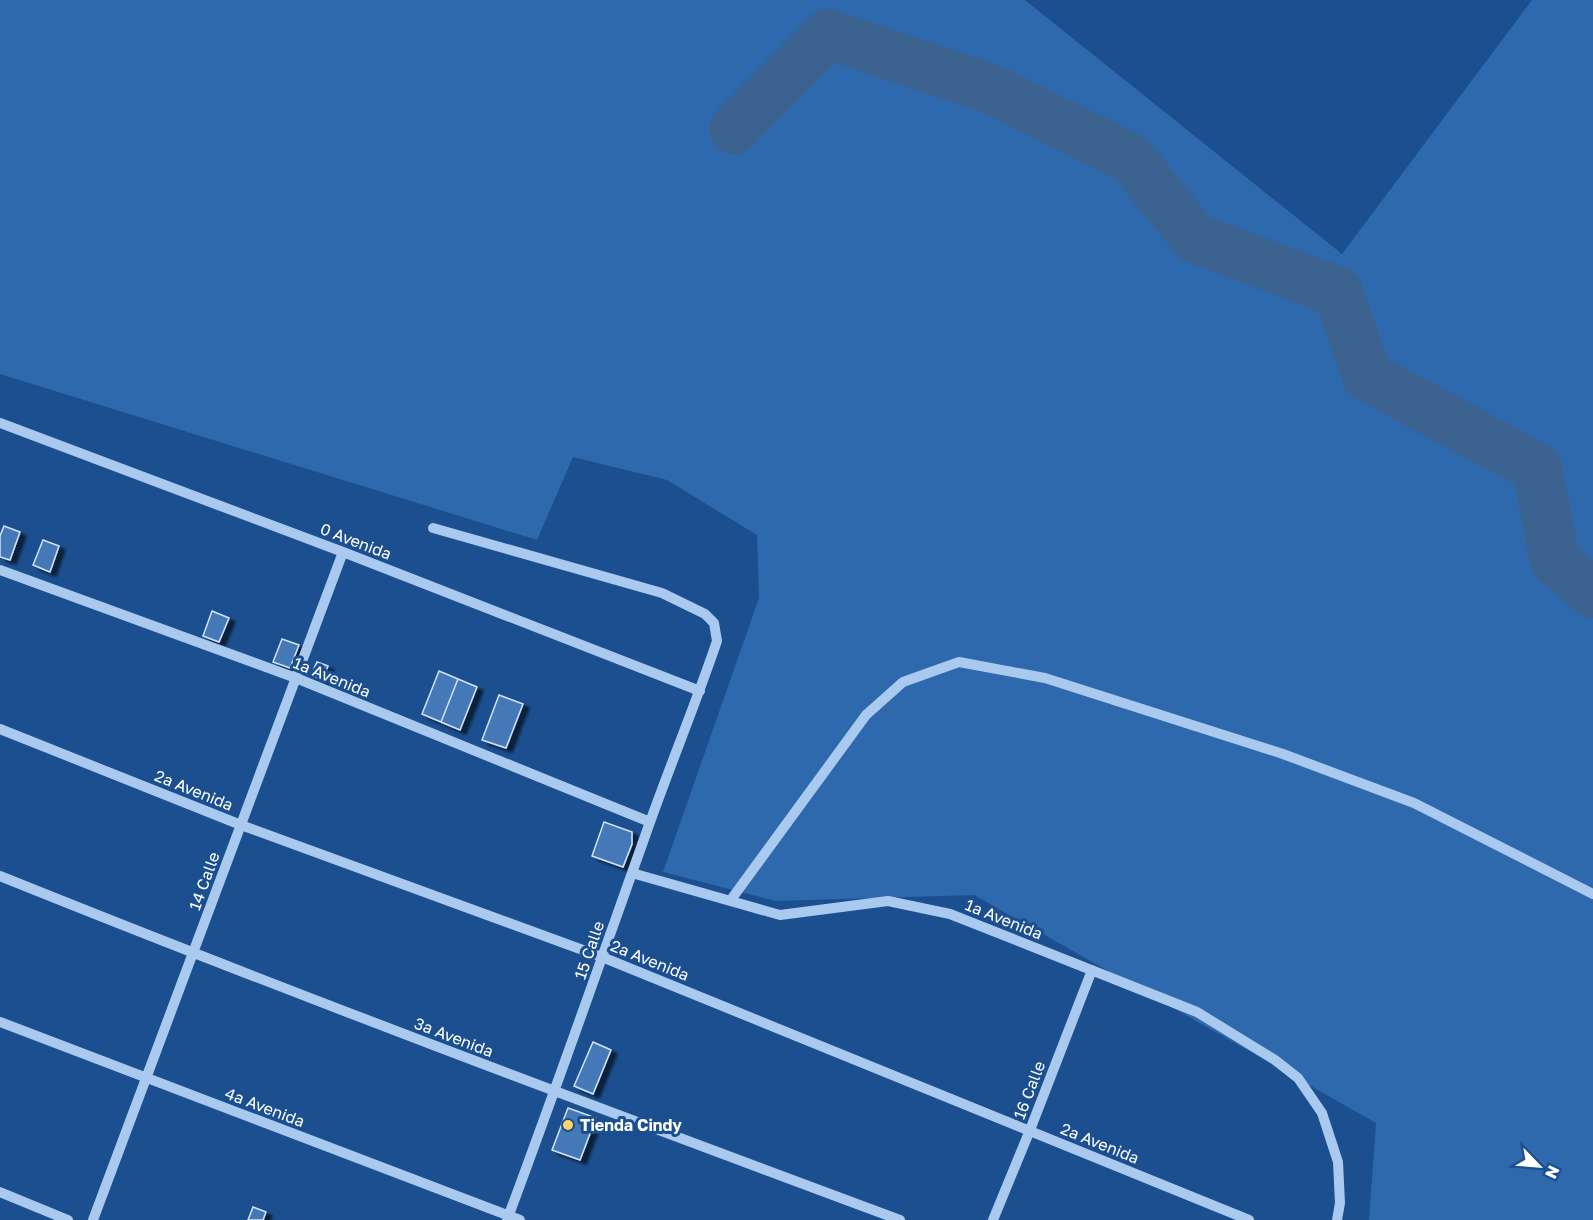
<svg xmlns="http://www.w3.org/2000/svg" width="1593" height="1220" font-family="'Golos Text',sans-serif">
	<defs>
		<filter id="shadow"><feDropShadow dx="6" dy="4" stdDeviation="1.5" flood-color="#0009"/></filter>
	</defs>
	<rect width="100%" height="100%" fill="#1b4f8f"/>
	<path fill="#2e69ad" d="M0 0H1025L1342 254 1532 0H1593V1220H1369L1376 1123 974 895 776 901 663 872 759 598 757 535 667 480 573 457 537 540 0 374Z"/>
	<g fill="none" stroke-linecap="round" stroke-linejoin="round">
		<path stroke="#3c6290" stroke-width="50" d="M734 129 828 34 989 88 1130 158 1195 238 1338 292 1367 376 1537 468 1555 561 1593 593"/>
	</g>
	<path fill="#4478b7" stroke="#cfe3fa" stroke-width="1.5" filter="url(#shadow)" d="M4 526 20 532 10 560 0 557V536Z
		M43 540 59 546 50 572 33 565Z
		M212 611 229 618 219 642 203 636Z
		M282 639 299 645 290 668 273 662Z
		M317 662 328 666 323 680 311 675Z
		M439 671 458 679 441 722 422 714Z
		M458 679 477 687 460 730 441 722Z
		M499 695 523 704 506 748 482 740Z
		M604 822 632 832V844L623 867 592 856Z
		M593 1042 611 1050 593 1094 574 1086Z
		M568 1108 596 1118 580 1160 552 1150Z
		M253 1207 266 1212 263 1220H248Z"/>
	<g fill="none" stroke-linecap="round" stroke-linejoin="round">
		<path stroke="#a9c9ee" stroke-width="10" d="M0 423 343 552 700 691
			M433 528 662 593 705 614 714 623 717 641C696 703 671 763 649 825 602 957 556 1089 507 1220
			M0 570 296 678 650 822
			M0 729 241 825 602 957 1249 1220
			M632 873 780 915 888 901 950 914 1197 1012 1275 1060 1298 1078 1322 1113 1338 1162 1340 1203 1337 1220
			M0 876C298 996 599 1108 900 1220
			M730 901 866 715 903 682 959 662 1045 678 1283 754 1414 803 1593 894
			M0 1022 520 1220
			M0 1192 68 1220
			M93 1220 343 552
			M993 1220 1030 1130 1092 970"/>
	</g>
	<circle fill="#ffd166" stroke="#1b4f8f" stroke-width="2" cx="568" cy="1125" r="6"/>
	<g text-anchor="middle" dominant-baseline="central" stroke-width="6" stroke-linejoin="round" paint-order="stroke">
		<g font-size="16" fill="#fff" stroke="#1b4f8f">
			<text transform="translate(356 541) rotate(21)">0 Avenida</text>
			<text transform="translate(332 677) rotate(22)">1a Avenida</text>
			<text transform="translate(194 790) rotate(22)">2a Avenida</text>
			<text transform="translate(204 881) rotate(-70)">14 Calle</text>
			<text transform="translate(1004 919) rotate(22)">1a Avenida</text>
			<text transform="translate(589 950) rotate(-71)">15 Calle</text>
			<text transform="translate(650 960) rotate(22)">2a Avenida</text>
			<text transform="translate(454 1037) rotate(21)">3a Avenida</text>
			<text transform="translate(1029 1090) rotate(-69)">16 Calle</text>
			<text transform="translate(265 1107) rotate(21)">4a Avenida</text>
			<text transform="translate(1100 1143) rotate(22)">2a Avenida</text>
		</g>
		<g font-size="16" font-weight="bold" fill="#fff" stroke="#1b4f8f" text-anchor="start">
			<text x="580" y="1125">Tienda Cindy</text>
		</g>
	</g>
	<g transform="translate(1539 1166) rotate(115)" stroke="#1b4f8f" stroke-width="4.5" paint-order="stroke">
	<path d="M0-4.5L10 22L0 15L-10 22Z" fill="#ffffff"/>
	<text y="-9" font-size="16" font-weight="bold" text-anchor="middle" fill="#ffffff">N</text>
	</g>
</svg>
